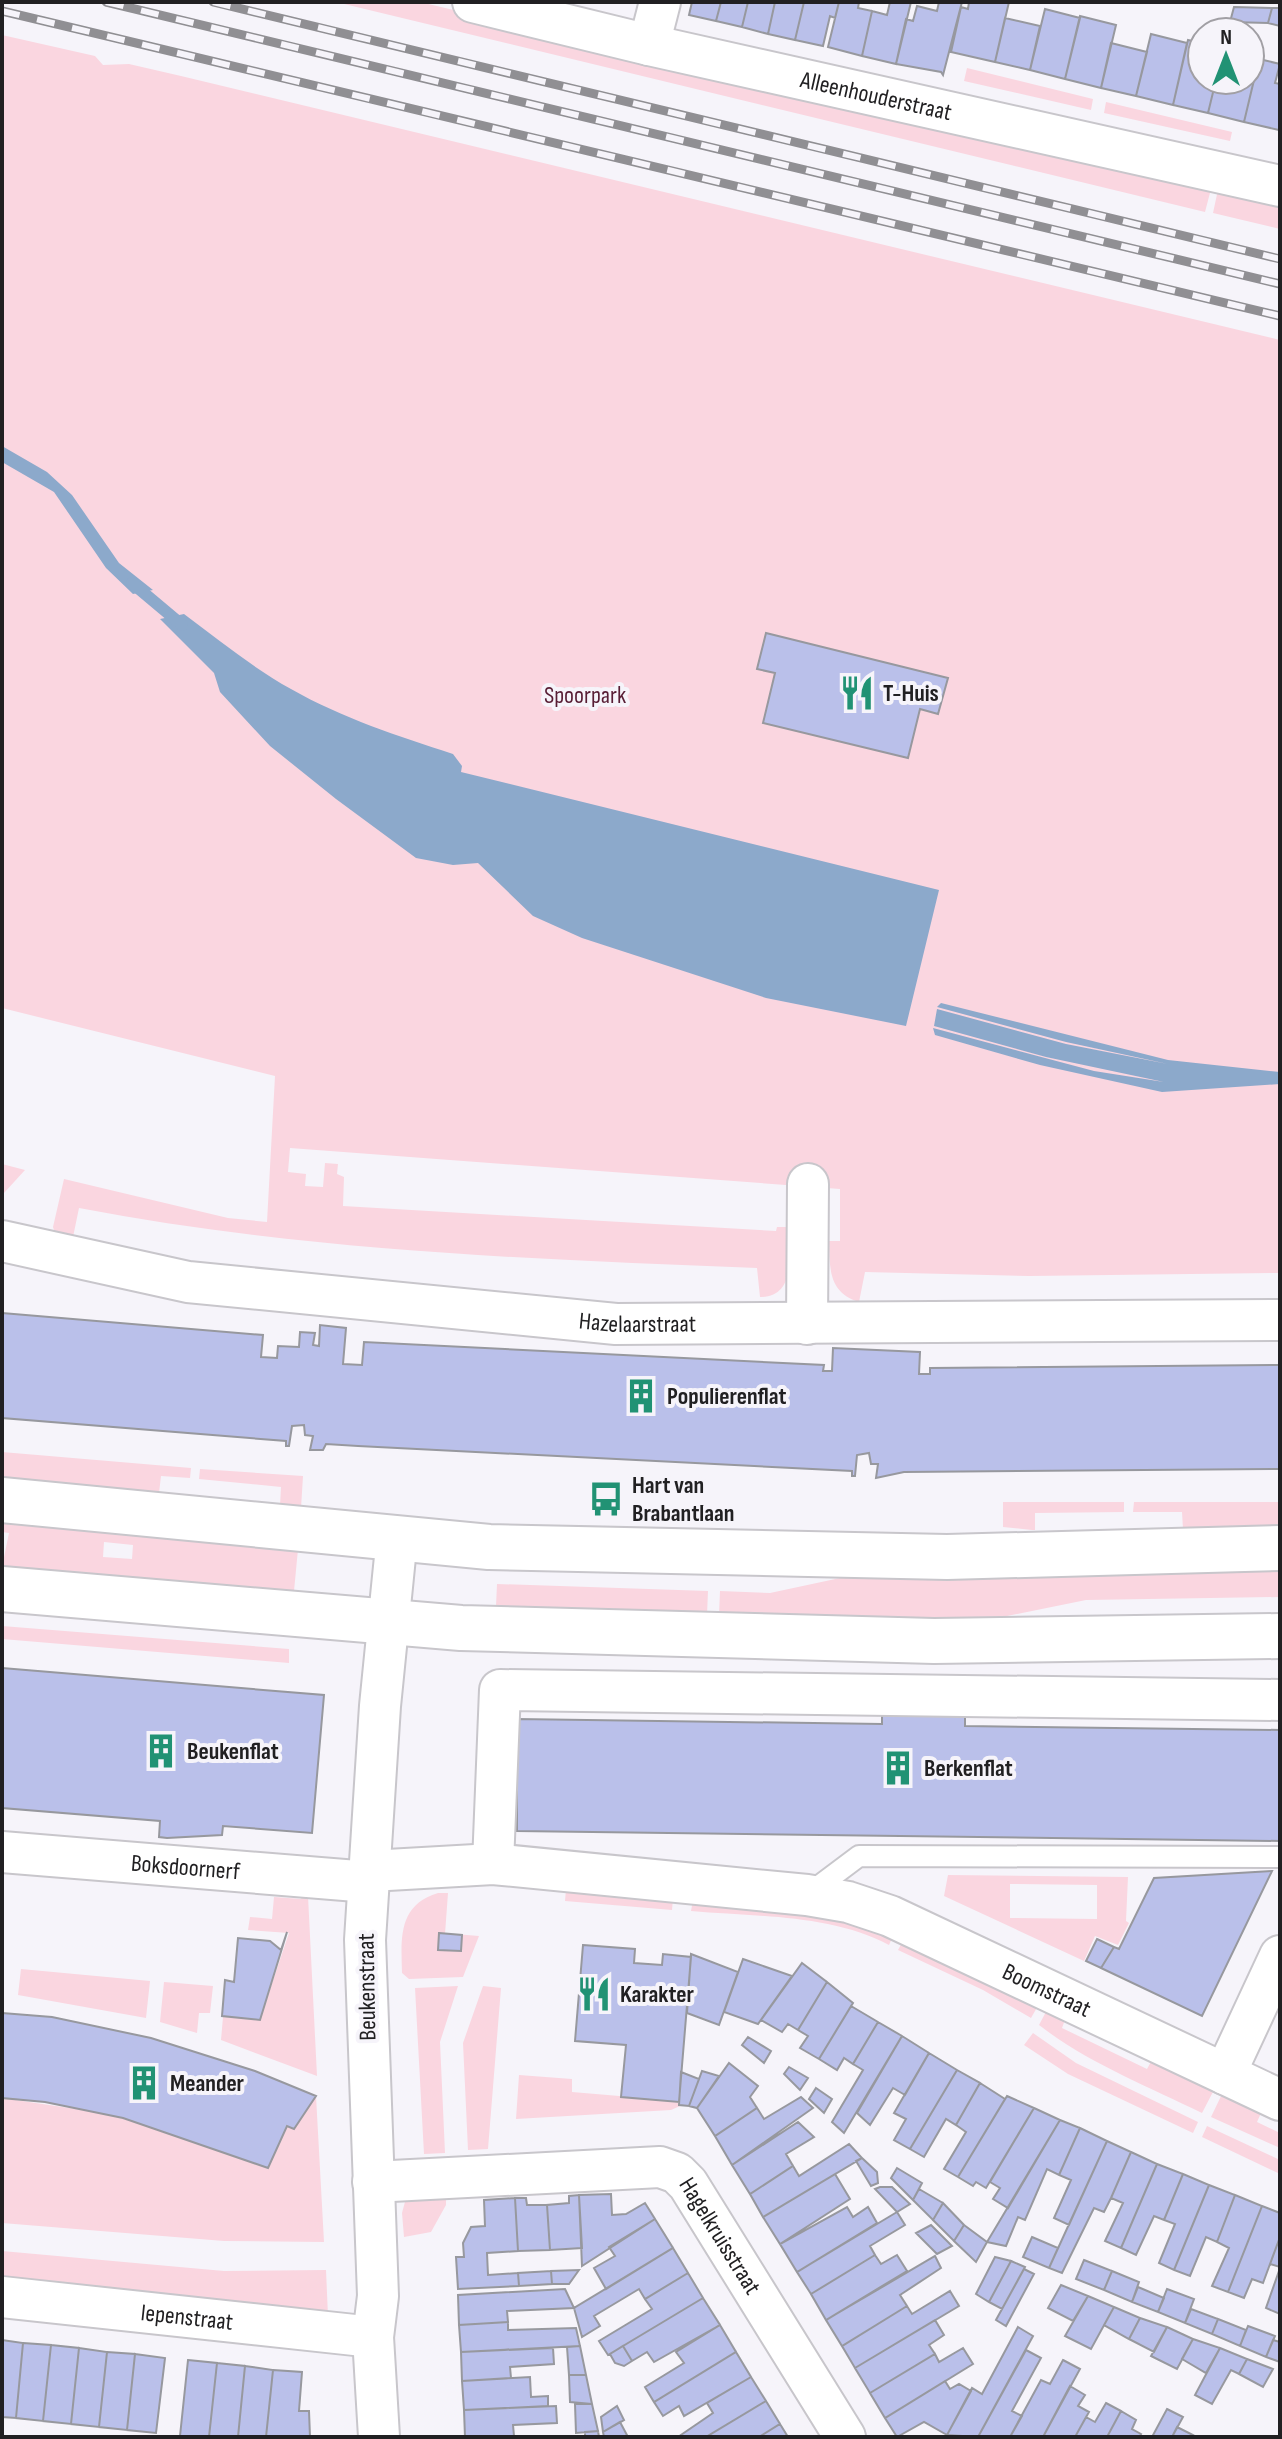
<svg xmlns="http://www.w3.org/2000/svg" width="1282" height="2439" font-family="'Sofia Sans Condensed',sans-serif">
	<rect width="100%" height="100%" fill="#f6f4fa"/>
	<path fill="#fad6e0" fill-rule="evenodd" d="M420 2 525 27 1211 189 1205 212 340 3Z
		M2 35 95 56 103 65 129 64 181 76 1280 340V1273L1029 1276 865 1272 859 1302C828 1292 830 1269 829 1241H840V1189L290 1148 288 1172 306 1174 305 1186 323 1187 325 1163 338 1164 337 1174 344 1177 343 1206 776 1231 777 1227H790C789 1253 797 1297 760 1297L757 1268C530 1259 303 1251 79 1208L73 1237 55 1233 53 1227 64 1179 228 1218 267 1222 275 1076 2 1008Z
		M967 68 1093 99 1091 110 964 81Z
		M1106 102 1232 132 1230 141 1104 113Z
		M1219 185 1280 198V229L1213 213Z
		M2 1164 25 1170 4 1193H2Z
		M2 1452 191 1468 190 1478 161 1476 159 1493 2 1477Z
		M200 1469 303 1476 301 1508 280 1506 281 1487 199 1479Z
		M1003 1502H1124V1512L1035 1513V1530H1032L1003 1527Z
		M1134 1502H1280V1526L1183 1529 1182 1512H1133Z
		M2 1518 298 1549 294 1591 2 1567 9 1533 2 1532ZM104 1542 133 1545 132 1559 103 1557Z
		M1280 1567V1597L1086 1600 997 1618 719 1615 720 1591 770 1593 868 1572Z
		M497 1584 708 1591 707 1615 496 1606Z
		M2 1626 289 1649V1663L2 1639Z
		M948 1875 1128 1877 1126 1921 1129 1923 1118 1945 1095 1936 1084 1961 944 1896ZM1010 1884 1097 1885V1919L1010 1918Z
		M566 1889 673 1898 672 1910 565 1901Z
		M438 1893H448L445 1934 439 1933 438 1949 460 1951 462 1935 455 1934 479 1936 463 1977 409 1979 402 1973C401 1938 398 1905 438 1893Z
		M302 1895 308 1896 317 2076 221 2040 223 2017 260 2019 289 1933 248 1930 250 1917 272 1919 274 1897 301 1899Z
		M693 1900 807 1909 894 1934 889 1945C830 1914 757 1917 691 1911Z
		M904 1939 1039 2004 1031 2018 983 1990 898 1950Z
		M21 1969 150 1981 146 2018 18 1995Z
		M164 1982 213 1986 210 2013H199L197 2033 160 2022Z
		M458 1986 440 2042 445 2153 424 2154 415 1988Z
		M483 1986 501 1988 488 2149 468 2150 463 2043Z
		M1048 2008 1066 2017 1062 2028 1147 2069 1153 2058 1215 2088 1202 2113C1147 2086 1088 2063 1039 2025Z
		M1033 2033 1076 2063 1198 2122 1193 2133 1068 2074 1024 2045Z
		M519 2075 572 2079V2092L679 2101 680 2106 671 2110 516 2119Z
		M1223 2092 1262 2111 1257 2122 1280 2133V2148L1211 2117Z
		M316 2096 324 2242 224 2241 2 2223V2098L103 2113 195 2140 287 2126 294 2129Z
		M1207 2126 1280 2160V2174L1202 2137Z
		M446 2194V2205L431 2232 404 2237 402 2213 406 2198Z
		M2 2251 224 2271 326 2270 328 2316 2 2281Z"/>
	<path fill="#8ca9cb" d="M2 446 47 472 72 495 119 563 153 590 133 594 106 568 54 492 2 462Z
		M184 614C219 640 253 668 291 689 342 718 398 736 453 754L462 766 461 772 939 890 906 1026 766 998 582 938 533 916 478 863 453 865 416 858 336 799 270 746 220 692 214 673 160 619Z
		M941 1003 1168 1060 1280 1072V1084L1162 1092 1040 1065 935 1035 933 1028 1094 1071 1164 1082 1046 1057 934 1026 937 1009 1066 1044 1168 1064 1066 1042 937 1007Z"/>
	<g fill="none" stroke-linecap="round" stroke-linejoin="round">
		<path stroke="#8ca9cb" stroke-width="12" d="M132 583 182 625"/>
	</g>
	<path fill="#bac0ea" stroke="#97989e" stroke-width="2" d="M692 2H721L716 21 689 15Z
		M721 2H748L742 27 716 21Z
		M748 2H775L768 34 742 27Z
		M775 2H804L795 40 768 34Z
		M804 2H839L835 18 830 16 823 46 795 40Z
		M839 2H859L858 8 872 11 862 56 828 47Z
		M890 2H911L896 64 862 56 872 11 887 15Z
		M939 2H962L943 75 941 72 896 64 906 19 913 21 917 6 937 11Z
		M969 2H1009L995 62 951 52 961 7 968 9Z
		M1234 7 1272 8 1268 23 1230 22Z
		M1272 8H1280V26L1268 23Z
		M1045 9 1080 18 1065 79 1030 70Z
		M1080 16 1116 25 1101 88 1065 79Z
		M1005 18 1040 26 1030 70 995 62Z
		M1151 34 1187 43 1173 105 1136 96Z
		M1188 40 1202 43V80H1216L1208 113 1173 105Z
		M1111 43 1147 52 1136 96 1101 88Z
		M1259 59 1280 64 1275 83 1280 84 1279 130 1244 122Z
		M1250 61 1258 63 1244 122 1208 113 1216 80H1250Z
		M766 633 948 678 938 714 920 709 908 758 763 723 775 673 757 669Z
		M2 1313 263 1335 261 1357 277 1358 278 1346 299 1347 300 1332 315 1333 313 1345 319 1346 320 1325 346 1328 343 1364 362 1365 364 1342 824 1365 823 1371H832L833 1348 920 1352 919 1374H930V1368L1280 1365V1469L904 1472 876 1478 878 1464H871L869 1453 857 1455 855 1476H852V1471L358 1446 326 1444 323 1450H310L313 1436 305 1435 304 1425 292 1426 289 1446H286V1441L2 1418Z
		M2 1668 324 1695 312 1833 223 1826 222 1835 167 1838 159 1837 160 1821 2 1808Z
		M882 1712 965 1713V1726L1280 1730V1841L517 1831V1719L882 1724Z
		M1272 1871 1202 2016 1101 1968 1114 1947 1119 1949 1154 1878Z
		M287 1932 260 2020 222 2016 225 1980 234 1982 238 1938 270 1941 281 1950Z
		M439 1933 462 1935 461 1951 438 1950Z
		M1097 1939 1114 1947 1101 1968 1086 1961Z
		M583 1945 635 1949 634 1963 662 1965 663 1954 691 1957 679 2102 621 2097 626 2045 575 2041Z
		M691 1954 738 1972 719 2025 687 2013Z
		M743 1959 792 1976 758 2024 724 2012Z
		M802 1963 827 1982 798 2030 788 2024 782 2032 761 2020Z
		M827 1982 853 2003 819 2059 800 2048 808 2036 798 2030Z
		M851 2006 878 2022 853 2064 844 2058 837 2070 819 2059Z
		M2 2013 52 2017 151 2038 255 2071 316 2096 294 2129 287 2126 268 2168 123 2118 45 2102 2 2098Z
		M878 2022 902 2036 844 2133 832 2122 863 2070 853 2064Z
		M902 2036 929 2053 905 2095 893 2088 870 2125 857 2113Z
		M748 2037 771 2051 764 2063 742 2045Z
		M929 2053 957 2070 910 2149 894 2140 906 2119 894 2113Z
		M729 2063 758 2086 750 2097 757 2108 715 2136 697 2108Z
		M789 2067 808 2078 800 2090 784 2074Z
		M957 2070 980 2083 956 2125 946 2119 924 2157 910 2149Z
		M702 2071 719 2076 697 2108 689 2106Z
		M681 2072 699 2079 689 2106 679 2105Z
		M980 2083 1005 2099 958 2177 944 2169 966 2132 956 2125Z
		M816 2088 832 2099 824 2113 809 2099Z
		M1007 2096 1034 2108 986 2188 976 2182 973 2186 958 2177Z
		M801 2097 813 2108 732 2165 715 2136 757 2108 764 2119Z
		M1034 2108 1060 2120 1008 2208 993 2199 1000 2188 990 2182Z
		M1060 2120 1080 2128 1059 2175 1047 2169 1025 2220 1018 2217 1006 2246 987 2242Z
		M798 2122 814 2137 786 2154 793 2166 750 2194 732 2165Z
		M1080 2128 1107 2141 1069 2225 1054 2218 1071 2180 1059 2175Z
		M1107 2141 1131 2152 1111 2198 1104 2212 1094 2208 1062 2273 1049 2268Z
		M849 2144 862 2158 763 2217 750 2194 793 2166 799 2176Z
		M1131 2152 1157 2164 1121 2248 1105 2241 1123 2203 1111 2198Z
		M862 2158 877 2172 878 2183 871 2186 856 2161Z
		M1157 2164 1183 2174 1164 2220 1154 2216 1136 2255 1121 2248Z
		M897 2168 922 2183 913 2200 891 2178Z
		M835 2174 850 2199 780 2244 763 2217Z
		M1183 2174 1209 2185 1174 2270 1159 2263 1175 2224 1164 2220Z
		M1209 2185 1235 2195 1217 2242 1206 2237 1190 2276 1174 2270Z
		M880 2187H892L910 2204 897 2212 875 2189Z
		M919 2189 943 2203 933 2220 913 2200Z
		M611 2194 612 2215 626 2214 645 2203 655 2219 582 2266 579 2195Z
		M579 2195 582 2248 550 2250 547 2205 569 2203V2196Z
		M1235 2195 1262 2206 1228 2292 1212 2286 1229 2248 1217 2242Z
		M515 2198 518 2251 487 2253 488 2275 518 2273 519 2286 458 2289 456 2257H464L463 2243 471 2227 485 2226 484 2200Z
		M515 2198H526L527 2205H547L550 2250 518 2251Z
		M943 2203 964 2225 954 2241 933 2220Z
		M1262 2206 1280 2213V2237L1263 2283 1252 2279 1244 2298 1228 2292Z
		M847 2207 853 2217 868 2207 877 2223 797 2272 780 2244Z
		M897 2212 905 2225 870 2246 875 2255 811 2294 797 2272Z
		M655 2219 673 2248 606 2289 594 2268 615 2256 609 2247Z
		M931 2225 952 2246 937 2254 916 2233Z
		M964 2225 987 2242 976 2262 954 2241Z
		M1032 2237 1058 2248 1049 2268 1023 2257Z
		M1280 2237V2267L1270 2264Z
		M673 2248 688 2273 645 2299 639 2289 594 2316 600 2326 582 2337 574 2308Z
		M875 2255 881 2264 897 2255 907 2271 826 2320 811 2294Z
		M935 2256 941 2268 900 2295 907 2306 842 2346 826 2320Z
		M995 2257 1011 2261 989 2302 976 2294Z
		M1084 2260 1112 2271 1104 2290 1076 2279Z
		M1011 2261 1025 2267 1002 2309 989 2302Z
		M1280 2268V2314L1266 2308Z
		M1024 2269 1034 2274 1006 2326 996 2320Z
		M579 2270 569 2284H552L551 2271Z
		M551 2271 552 2284 519 2286 518 2273Z
		M1112 2271 1139 2282 1132 2302 1104 2290Z
		M688 2273 703 2298 608 2355 599 2341 652 2309 645 2299Z
		M1061 2285 1088 2296 1073 2321 1048 2308Z
		M1138 2287 1164 2298 1158 2312 1132 2302Z
		M565 2289 574 2308 507 2311 508 2322 459 2325 458 2295Z
		M1167 2289 1194 2299 1185 2323 1158 2312Z
		M950 2291 959 2306 855 2368 842 2346 907 2306 912 2314Z
		M1088 2296 1114 2307 1091 2349 1065 2336Z
		M703 2298 720 2325 654 2362 647 2352 632 2361 623 2346Z
		M1114 2307 1140 2318 1129 2339 1104 2325Z
		M1191 2309 1218 2319 1212 2334 1185 2323Z
		M1140 2318 1167 2327 1154 2352 1129 2339Z
		M1218 2319 1246 2330 1240 2346 1212 2334Z
		M935 2320 944 2335 929 2345 935 2354 870 2393 855 2368Z
		M508 2322V2330L576 2328 580 2346 461 2352 459 2325Z
		M720 2325 736 2352 654 2402 645 2387 684 2363 676 2352Z
		M1248 2326 1275 2336 1266 2357 1240 2346Z
		M1018 2327 1033 2336 978 2437 947 2435 972 2388 982 2394Z
		M1167 2327 1193 2339 1177 2369 1151 2356Z
		M1193 2339 1220 2348 1206 2373 1182 2359Z
		M2 2340 23 2343 16 2418 2 2417Z
		M1273 2340 1280 2342V2362L1266 2357Z
		M23 2343 51 2345 43 2421 16 2418Z
		M51 2345 79 2348 71 2424 43 2421Z
		M580 2346 586 2375H569L567 2347Z
		M623 2346 632 2361 624 2366 615 2363 610 2354Z
		M79 2348 107 2352 99 2427 71 2424Z
		M553 2348 554 2364 510 2367 511 2378 462 2381 461 2352Z
		M963 2348 973 2364 885 2418 870 2393 935 2354 939 2362Z
		M1220 2348 1247 2359 1239 2374 1231 2370 1212 2404 1195 2395Z
		M1026 2350 1041 2358 1012 2411 1022 2416 1010 2437H978Z
		M107 2352 135 2354 127 2430 99 2427Z
		M736 2352 751 2377 684 2416 679 2406 663 2416 654 2402Z
		M135 2354 165 2358 156 2433 127 2430Z
		M1247 2359 1273 2369 1263 2387 1239 2374Z
		M188 2360 217 2363 209 2437 180 2436Z
		M1063 2360 1080 2369 1043 2437H1010L1041 2380 1050 2384Z
		M217 2363 245 2366 238 2437H209Z
		M245 2366 273 2370 266 2437H238Z
		M273 2370 302 2372 299 2411H309L310 2437H266Z
		M569 2375H586L592 2404 570 2402Z
		M530 2377 531 2397 548 2396V2406L464 2410 462 2381Z
		M751 2377 766 2401 706 2437H678L713 2413 707 2403Z
		M945 2381 950 2389 959 2384 971 2391 947 2435 924 2422 897 2437 885 2418Z
		M1070 2386 1085 2395 1078 2406 1089 2412 1075 2437H1043Z
		M766 2401 780 2424 759 2437H706Z
		M1106 2403 1121 2411 1107 2437H1075L1086 2417 1095 2422Z
		M575 2404H592L598 2431 576 2433Z
		M556 2406 557 2423 513 2425 514 2436 465 2437 464 2410Z
		M617 2406 624 2420 603 2432 601 2417Z
		M1167 2409 1183 2417 1172 2437H1152Z
		M1121 2411 1136 2420 1132 2429 1141 2434 1139 2437H1107Z
		M620 2422 628 2437H604L603 2432Z
		M780 2424 788 2437H759Z
		M1177 2427 1193 2435 1191 2437H1172Z
		M598 2431 599 2437H585V2432Z"/>
	<g fill="none" stroke-linecap="round" stroke-linejoin="round">
		<g stroke="#c8c6cb" stroke-width="24">
			<path id="service" d="M807 1895 859 1856 1280 1857"/>
		</g>
		<g stroke="#c8c6cb" stroke-width="44">
			<g id="minor">
				<path id="s1" d="M473 2 649 45 1280 186"/>
				<path d="M649 45 660 2"/>
				<path id="s2" d="M2 1241 188 1282 616 1324 1280 1320"/>
				<path d="M807 1324 808 1184"/>
				<path id="s3" d="M2 1852 369 1882"/>
				<path d="M493 1864 500 1690 1280 1700"/>
				<path id="s4" d="M370 1871 493 1864 807 1895 848 1902 890 1916 1280 2100"/>
				<path d="M1225 2074 1280 1956"/>
				<path id="s5" d="M373 2182 660 2167 677 2173 688 2184 845 2437"/>
				<path id="s6" d="M2 2297 373 2337"/>
				<path d="M379 2437 373 2337 378 2296 365 1940 380 1706 397 1537"/>
			</g>
		</g>
		<g stroke="#c8c6cb" stroke-width="48">
			<path id="tertiary" d="M2 1500 489 1547 947 1557 1280 1548
				M2 1589 461 1628 934 1641 1280 1636"/>
		</g>
		<use href="#service" stroke="#fff" stroke-width="20"/>
		<use href="#minor" stroke="#fff" stroke-width="40"/>
		<use href="#tertiary" stroke="#fff" stroke-width="44"/>
		<g stroke="#908f93" stroke-width="9">
			<path id="rail" d="M106 2 1280 284
				M213 2 1280 259
				M2 11 1280 316"/>
		</g>
		<use href="#rail" stroke="#f6f4fa" stroke-width="6" stroke-dasharray="18" stroke-linecap="butt"/>
	</g>
	<defs>
		<g id="restaurant-bare" transform="scale(2.76)"><path d="M-5-6h1v4h1v-4h1v4h1v-4h1v5L-1.5 .5V6h-2V.5L-5-1ZM5-6V6H3V1.5H1.5Q1.5-4 5-6Z" fill="#219274" stroke="#f6f4fa" stroke-width="2.5" paint-order="stroke"/></g>
		<g id="building-bare" transform="scale(2.76)"><path d="M-4-6H4V6H1V3H-1V6H-4ZM-2.5-4.3h1.7v1.8h-1.7ZM.8-4.3h1.7v1.8H.8ZM-2.5-1h1.7V.8h-1.7ZM.8-1h1.7V.8H.8Z" fill="#219274" stroke="#f6f4fa" stroke-width="2.5" paint-order="stroke"/></g>
		<g id="bus-bare" transform="scale(2.76)"><path d="M-5-6H5V4H4V6H2V4H-2V6H-4V4H-5ZM-3.5-4V0h7V-4ZM-3.5 1.2v1.5H-2V1.2ZM2 1.2v1.5H3.5V1.2Z" fill="#219274" stroke="#f6f4fa" stroke-width="2.5" paint-order="stroke"/></g>
	</defs>
	<g fill-rule="evenodd">
		<use href="#restaurant-bare" x="857" y="693"/>
		<use href="#building-bare" x="641" y="1396"/>
		<use href="#bus-bare" x="606" y="1499"/>
		<use href="#building-bare" x="161" y="1751"/>
		<use href="#building-bare" x="898" y="1768"/>
		<use href="#restaurant-bare" x="594" y="1994"/>
		<use href="#building-bare" x="144" y="2083"/>
	</g>
	<g text-anchor="middle" dominant-baseline="central" stroke-width="8" stroke-linejoin="round" paint-order="stroke">
		<g font-size="24" fill="#212022" stroke="#f6f4fa">
			<text stroke="none"><textPath href="#s1" startOffset="414">Alleenhouderstraat</textPath></text>
			<text stroke="none"><textPath href="#s2" startOffset="642">Hazelaarstraat</textPath></text>
			<text stroke="none"><textPath href="#s3" startOffset="184">Boksdoornerf</textPath></text>
			<text transform="translate(367 1987) rotate(-91)">Beukenstraat</text>
			<text stroke="none"><textPath href="#s4" startOffset="698">Boomstraat</textPath></text>
			<text stroke="none"><textPath href="#s5" startOffset="382">Hagelkruisstraat</textPath></text>
			<text stroke="none"><textPath href="#s6" startOffset="186">Iepenstraat</textPath></text>
		</g>
		<g font-size="24" font-weight="bold" fill="#212022" stroke="#f6f4fa" text-anchor="start">
			<text x="883" y="693">T-Huis</text>
			<text x="667" y="1396">Populierenflat</text>
			<text x="632" y="1485">Hart van<tspan x="632" dy="28">Brabantlaan</tspan></text>
			<text x="187" y="1751">Beukenflat</text>
			<text x="924" y="1768">Berkenflat</text>
			<text x="620" y="1994">Karakter</text>
			<text x="170" y="2083">Meander</text>
		</g>
		<g font-size="24" fill="#581e35" stroke="#f6f4fa">
			<text x="585" y="695">Spoorpark</text>
		</g>
	</g>
	<rect width="1282" height="2439" fill="none" stroke="#212022" stroke-width="8"/>
	<g transform="translate(1226 56)"><circle r="38" fill="#f6f4fa" stroke="#a19fa4" stroke-width="2"/>
	<path d="M0-6L14 30L0 20L-14 30Z" fill="#219274"/>
	<text y="-12" font-size="22" font-weight="bold" text-anchor="middle" fill="#212022">N</text>
	</g>
</svg>
